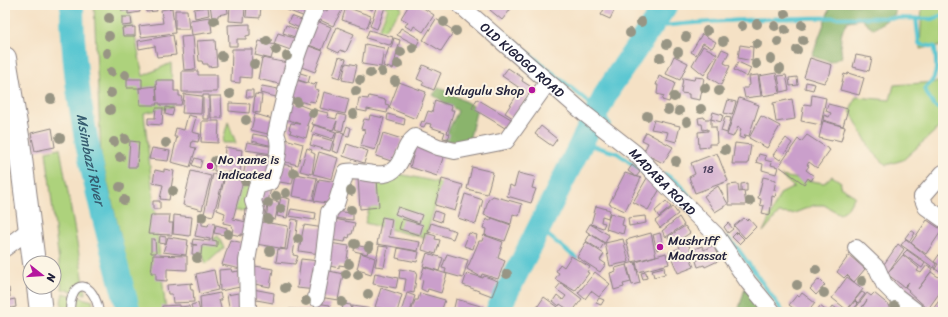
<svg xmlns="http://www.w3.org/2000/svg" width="948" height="317" font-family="Sriracha,sans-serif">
	<rect width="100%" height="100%" fill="#fcf5e5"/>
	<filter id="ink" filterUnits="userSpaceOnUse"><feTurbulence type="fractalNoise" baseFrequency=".025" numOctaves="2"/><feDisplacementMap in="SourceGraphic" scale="8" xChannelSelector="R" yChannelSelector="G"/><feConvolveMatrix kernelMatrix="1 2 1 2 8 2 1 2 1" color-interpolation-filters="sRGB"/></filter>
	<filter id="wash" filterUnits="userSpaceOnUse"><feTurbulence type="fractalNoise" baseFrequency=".012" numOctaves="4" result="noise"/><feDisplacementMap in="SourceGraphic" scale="16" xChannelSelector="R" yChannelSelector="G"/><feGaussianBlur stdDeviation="0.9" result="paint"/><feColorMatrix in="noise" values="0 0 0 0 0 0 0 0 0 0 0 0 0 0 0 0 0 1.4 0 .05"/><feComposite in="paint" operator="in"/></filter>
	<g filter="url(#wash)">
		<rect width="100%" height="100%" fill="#f5e1c5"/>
		<path fill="#add27c" stroke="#687a5c" d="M94 5H129L143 76 171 63 173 107 144 113 166 312H139L101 156Z
			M383 5H398L402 8 384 30 379 29 388 8Z
			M922 5H943V45L920 49Z
			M937 82 943 84V124L903 160 886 165 871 150 850 111 856 97 890 100 894 85Z
			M228 122 236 143H222Z
			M60 148 86 294 62 289 46 151Z
			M399 174 442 183 425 238 365 223 377 181Z
			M781 176 824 183 832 176 841 182 840 187 855 196 848 208 840 214 824 205H815L792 214 779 213 763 232 780 194 794 187Z
			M248 186 258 189 253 210 233 211 239 190Z
			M218 236 224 248 206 264 200 247Z
			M63 293 93 301 91 312H65L61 302Z"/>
		<path fill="#8ab46c" stroke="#566b54" d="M831 5H895V14L874 29 861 19 848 21C839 33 840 43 842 57L831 62 812 56Z
			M439 87 477 108 469 141H443L458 111 433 95Z
			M745 288 762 312H738Z"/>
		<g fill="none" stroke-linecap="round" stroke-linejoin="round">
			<path stroke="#5bc7d2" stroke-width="4" d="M916 18 919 44 935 47C936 65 940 77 924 89L935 107 943 110
				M497 27 598 110 610 124
				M651 27C746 17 837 16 932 19L943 15
				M582 143 617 153 643 172
				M665 174 680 184 694 203
				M539 228 576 258
				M727 238 738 249 783 312
				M755 302 762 312"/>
			<g stroke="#5bc7d2" stroke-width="24">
				<path id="s1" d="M72 5C72 106 102 215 129 312"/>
				<path d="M497 312 609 88 666 5"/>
			</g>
		</g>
		<g id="blocks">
			<path fill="#ca9fcb" d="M121 5H139L140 12 128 14V10L122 11Z
				M146 5H179V7H156L157 11 146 12Z
				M210 5H227L228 13 218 15V17L212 18Z
				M230 5H245L244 22 229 21Z
				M247 5H261L260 18 246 17Z
				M288 5H315L310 19 287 10Z
				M330 5H345L333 26 320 20 319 22 331 27 322 50 306 44 320 7 327 11Z
				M361 5H374L372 10Z
				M377 5 385 7 377 29 370 26Z
				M409 5H419L434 15 423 32 414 26 412 30 405 26 408 22 401 18Z
				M494 5H514L502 20 490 10Z
				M606 5H617L610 19 601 15Z
				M208 7 209 15 195 18 194 9Z
				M346 7 371 16 367 28 342 20Z
				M172 8 175 33 141 37 139 26 163 23 161 10Z
				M175 10H187L189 29H175Z
				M291 16 307 22 304 30 288 23Z
				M122 17H131L132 25 122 26Z
				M210 17 212 32 192 35 190 20Z
				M436 19 454 31 441 51 423 40Z
				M250 24V35L246 36V39H237V46H229L228 25Z
				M286 25 303 32 301 39 283 33Z
				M135 27V36H123L122 28Z
				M337 27 354 34 346 52 340 50 339 53 328 48Z
				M401 28 420 39 417 45 397 35Z
				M369 30 393 37 391 44 389 45 366 38Z
				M278 33 300 40 296 52 274 44Z
				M702 34 716 42 712 48 703 43 696 55 691 52Z
				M173 35 176 55 157 57 155 46 139 49 138 41Z
				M193 36 196 69 184 70 181 37Z
				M394 38 400 40 393 69 383 66 389 47 391 48Z
				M215 40 217 66 208 67V64H203L202 61H199L197 41Z
				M259 41 275 45 271 59 255 55Z
				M303 44 323 51 315 72 296 65Z
				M365 44 384 48 381 67 362 64Z
				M740 45 753 47 752 61 738 58Z
				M703 46 717 54 704 75 692 65Z
				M232 49H252L251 78 240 77V83L231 82Z
				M722 49 729 52 724 63 730 66 721 85 708 77Z
				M856 55 872 58 869 71 853 67Z
				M674 56 688 63 680 80 666 74Z
				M339 57 346 59 340 78 333 76Z
				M262 58 288 63 283 85 258 79Z
				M810 58 832 65 830 74 824 83 804 77Z
				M738 62 751 68 747 77 734 70Z
				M346 63 357 65 353 82 342 80Z
				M423 65 441 73 434 90 422 85 424 82 417 79Z
				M508 68 523 78 522 81 533 88 513 118 505 113 521 89 502 76Z
				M182 71H198V75H217V92H182Z
				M294 71 310 76 308 83 292 78Z
				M776 73 780 93 762 96 759 76Z
				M848 73 864 78 859 95 840 90 844 74 847 75Z
				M758 75 761 96 745 98 743 88H748V86L750 85 749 76Z
				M786 75 789 90 781 92 778 76Z
				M659 76 675 83 669 102 662 100 664 96 657 94 658 85H656Z
				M695 77 704 78 700 100 689 98V94L681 93 683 78 694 80Z
				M797 77 798 85 790 86 789 78Z
				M127 79H142V88H127Z
				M156 80H174V91H179V96H181L182 100 181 105H160V103H156L157 105H140L139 88 156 86 157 101Z
				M296 80 314 85 317 82 315 89 319 90 315 102 310 101 309 104 287 97Z
				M399 82 426 92 416 119 389 108Z
				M806 82 815 84 813 90 805 88Z
				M262 86 278 89 276 97 260 93Z
				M247 90H253V97H246Z
				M324 92 349 99 345 114 320 108Z
				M184 94 202 96 201 114 182 113Z
				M255 94 262 95 260 113 253 112Z
				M203 95H209V119H203Z
				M812 95 826 98 821 125 801 121 804 104 811 105Z
				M210 96H221L222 118H211Z
				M369 96 386 100 385 104 389 105 387 113 367 109V112L357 110 359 98 368 99Z
				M739 98 759 105 749 136 745 135 744 139 739 137 741 129 738 127 733 137 727 135Z
				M477 99 511 119 505 128 472 108Z
				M792 99 795 119 776 122 773 103Z
				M287 100 313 110 307 125 309 126 306 138 290 133 291 130 289 129 291 123 300 124 281 117Z
				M435 100 452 106 451 110H454L447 133 450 134 448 139 443 138 445 132 430 127 431 124 426 123 424 127 420 126 422 121 424 122 428 111 432 112Z
				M728 100 736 102 732 115 724 113Z
				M229 103 250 104 249 113 229 111Z
				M828 104 848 109 843 126 823 120 824 115 829 117 831 113 826 111Z
				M166 107 174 109 172 116 165 114Z
				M156 108H163L162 125 148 124V118H155Z
				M316 110 328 113 327 117 336 119 338 114 346 116 342 131 335 129 337 121 333 130 312 124Z
				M713 112 723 115 721 122 711 119Z
				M255 114 276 120 272 135 251 130Z
				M388 114 405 119 404 125 387 120Z
				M188 115 196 117 192 132 200 134 198 142 192 141 191 147 196 148 190 167 171 162 177 137H174L176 128 184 130Z
				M370 115 384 118 375 150 361 146 365 130 361 129 364 119 369 120Z
				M761 116 780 126 767 148 749 138Z
				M704 117 705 119H711V127H716L717 144H709V147L699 148 698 132 708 131V129L703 130 702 124H699L698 118Z
				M725 117 731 118 727 133 721 131Z
				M654 120 680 126 676 142 666 139 668 132 651 129Z
				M202 121H219L218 143 201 142Z
				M823 121 845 127 841 141 833 139 832 141 819 138Z
				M314 125 336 132 333 139 311 132Z
				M347 126 351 128 349 136 344 135Z
				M541 126 557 139 552 146 535 134Z
				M52 128 55 147 35 151 31 133Z
				M337 131 344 133 338 153 332 151Z
				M646 132 673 147 663 163 643 153 648 143 642 140Z
				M383 133 402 139 394 162 376 156Z
				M253 134 275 138 273 146 252 141Z
				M313 135 333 141 330 151 310 145Z
				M807 135 830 150 817 168 809 162 807 165 809 166 806 170 814 176 811 181 808 178 804 184 779 166 798 139 801 142Z
				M786 138 792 143 780 160 773 155Z
				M285 139 303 144 298 165 277 160Z
				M130 141 139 142 137 167H128Z
				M247 142 275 147 273 154 245 150Z
				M735 143 751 145 748 164H732Z
				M347 144 368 151 364 163 343 156Z
				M416 146 444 155 437 176 410 167Z
				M225 147 242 150 240 173 214 171 215 163 224 164Z
				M152 148 170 151 168 161 149 159Z
				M307 148 312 150 311 152 315 154 312 174 300 171Z
				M319 152 338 158 332 179 313 174Z
				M258 153 275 156 269 181 243 176 246 162 256 164Z
				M717 153 728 181 695 193 689 177 695 174 691 163Z
				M759 154 766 156 765 160 772 162 771 165 778 167 776 174 762 170 763 164 756 162Z
				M195 158 202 160 200 168 192 165Z
				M209 163H213L212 170 208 169Z
				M276 163 292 166 290 174H294L292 184 273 181Z
				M632 165 640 172 636 177 628 171Z
				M472 167 493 172 487 194 467 189Z
				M164 169 174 171 169 200 160 199 163 185 153 183 155 170 164 172Z
				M191 171 211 176 202 210 183 205Z
				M518 173 535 177 532 188 536 189 531 203 507 196 510 185 514 187Z
				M625 173 641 178 625 211 609 204Z
				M213 174 224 177 213 216 204 214Z
				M296 174 317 178 313 200 292 196Z
				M225 176 243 181 233 219 251 223 248 235 241 234V236L232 234 233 228 231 227 232 225 223 223 225 213 217 210Z
				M763 177 776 180 774 190H777L775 197 772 196 770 215 762 213 764 206 760 205 761 199 758 198Z
				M358 178 377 179 379 207 360 209Z
				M647 178 661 187 648 210 633 202Z
				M319 179 337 182 333 204 314 201Z
				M442 179 463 185 455 211 435 205Z
				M747 183V191H741V184Z
				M272 184 265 215 257 214 261 194Z
				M738 184 739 192 744 191 746 205H729L728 185Z
				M718 186 728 204 715 212 704 196Z
				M465 194 483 200 476 224 458 218Z
				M493 196 522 204 519 216 513 214 511 224 484 215 488 200Z
				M281 197 290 199 287 218 277 216Z
				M269 200 279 202 275 220 266 218Z
				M153 201H160V209H153Z
				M666 201 671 207 659 217 655 211Z
				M596 206 610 210 608 218 602 216 601 222 605 223 603 228 591 224Z
				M398 207 422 215 419 223 395 214Z
				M673 207 678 214 660 228 655 221Z
				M245 209 254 211 251 221 244 220Z
				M291 209 316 213 315 220 289 216Z
				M331 211 353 213V220L331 218Z
				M435 211 443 214 441 222 432 219Z
				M610 213 624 217 622 225 625 226 623 234 606 229Z
				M151 215H170L169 223H173L172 235 148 234Z
				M174 215 192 217 190 236 173 234Z
				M645 216 646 223 629 226 628 218Z
				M382 217 392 219 389 237 420 242 418 251 377 244Z
				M679 217 684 225 666 237 662 231Z
				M492 218 511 225 505 241 485 235 486 229 483 228 486 219 490 221Z
				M744 218 747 221 749 219 756 227 745 238 734 226Z
				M292 219 298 220 293 255 298 256 295 264 276 262 278 249 287 250Z
				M334 219 355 223 352 234H350L349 238 346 237 345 242 330 240Z
				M402 219 423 225 420 235 399 229Z
				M927 220 942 230 926 254 911 243Z
				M198 221 202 222V225L208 226 209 223 215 224 212 240 217 241V247L202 245 201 255 192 254 193 245H197L192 244 193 239 210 241V239L195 236Z
				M256 221 288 226 285 249 250 243Z
				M431 223 456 231 453 239 428 231Z
				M728 223 733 229 728 233 724 227Z
				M590 224 609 235 605 243 586 231Z
				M216 225 227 228 225 235 214 233Z
				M304 225 324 228 320 254 299 251Z
				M685 226 690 233 672 245 668 237Z
				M911 230 915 233 910 241 905 238Z
				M737 232 744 239 739 244 732 237Z
				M426 233 436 236 435 239 440 240 436 254 422 250Z
				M469 233 477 235 473 249 464 246Z
				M651 233 656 256 632 262 626 240Z
				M660 233 664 247 657 250 653 235Z
				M590 234 604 243 600 250 586 241Z
				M484 235 503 242 498 258 505 261 498 279 482 274 481 277 467 269 479 241H482Z
				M160 236 166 237V244L159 243Z
				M168 237 188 240 186 255 163 252Z
				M151 239H155L156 253H151Z
				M623 239 629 262 610 266 605 243Z
				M906 239 936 264 934 268 901 245Z
				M230 240 248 244 241 269 222 265Z
				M687 241 692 253 689 254 694 267 678 273 669 252 680 248 678 244Z
				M586 242 604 254 600 260 606 264 600 272 577 257Z
				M329 243 349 246 346 266 339 265V268L325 265Z
				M898 244 904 249 887 274 880 270Z
				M355 245 369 248 367 254 354 251Z
				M713 245 720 260 705 267 704 265 698 267 696 261 699 259 694 249 702 246 704 250Z
				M379 246 388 247 384 267 375 266Z
				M398 248 419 252 417 262 396 258Z
				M943 249V274L935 269 938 264 934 262Z
				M907 250 925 263 922 268 903 254Z
				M361 253 375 258 371 275 365 273V271L357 269Z
				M427 253 443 258 439 271 423 266Z
				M666 253 669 264 638 272 636 262Z
				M447 254 468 260 463 278 445 273 446 269 442 268Z
				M153 255 187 256V270L167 269V281L156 280V273H151Z
				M849 255 865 269 854 282 847 275 844 278 837 272Z
				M903 255 919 268 917 271 921 273 927 265 933 269 918 289 931 272 943 280V288L928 309 908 291 909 290 905 287 909 282 904 287 887 274Z
				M571 256 590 267 587 272 589 273 575 291 555 279 559 273 556 271 560 264 564 267Z
				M301 259 319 261 316 290 297 288Z
				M635 262 640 283 632 285 627 264Z
				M249 265 273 269 270 287 249 283Z
				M626 265 631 282 623 284 624 287 614 290 610 273 616 271 615 268Z
				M424 267 447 274 441 293 428 289 427 292 421 289 423 280 420 279Z
				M664 267 665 274 654 277 652 270Z
				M231 269 232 272 239 271 240 287 220 291 219 270Z
				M400 269 417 272 414 293 404 291 406 279 399 278Z
				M214 270 218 290 200 294 196 274Z
				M325 270 343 274 338 300 319 297Z
				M595 272 610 284 599 297 591 291 585 299 578 293Z
				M646 272 647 278 643 279 641 273Z
				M375 273 398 278 396 288 373 284Z
				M467 273 483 278 484 276 498 281 492 296 463 285Z
				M847 277 863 289 847 310 832 298Z
				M819 279 825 285 816 295 810 289Z
				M193 283 190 284 191 290H193L194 302 173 303 172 294H168L167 285Z
				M561 283 582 299 572 312 560 304 559 306 553 301 557 295 563 300 566 296 556 289Z
				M5 288H9L10 297H5Z
				M381 288 402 295 397 312 375 307Z
				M253 289 274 293 273 303 251 299Z
				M244 292 246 312H230L227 295Z
				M862 292 865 294 858 303 855 300Z
				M220 293 222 300H219L222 312H201L200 297Z
				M407 293 415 296 410 312H401Z
				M420 293 445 300 441 312H411L415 300H418Z
				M802 293 815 303 808 312H799L789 305 797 295 799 297Z
				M867 293 871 296 874 293 890 306 886 312H859L867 300 859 312 855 309Z
				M943 295V309L941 312H938L933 309Z
				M544 297 558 307 554 312H534Z
				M599 298 604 300 601 305 596 303Z
				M15 299 16 307 7 309 5 301Z
				M456 299 484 307 482 312H453Z
				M855 301 858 304 851 312 848 310Z
				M198 303 200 312H193L191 305Z
				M315 303 330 305 329 312H314Z
				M343 304 351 305 350 312H342Z
				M180 305V307L189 306 190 312H162V306Z
				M352 306 372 309 371 312H351Z
				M820 306 828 312H816Z
				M833 306 841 312H828Z
				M289 309 309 310V312H289Z"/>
		</g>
	</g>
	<g filter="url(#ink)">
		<use href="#blocks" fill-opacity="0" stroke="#8c8280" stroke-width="1"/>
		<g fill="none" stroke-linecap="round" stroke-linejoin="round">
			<g stroke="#8c8280" stroke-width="10">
				<path id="lane" d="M70 312C70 276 94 280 99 312"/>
			</g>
			<g stroke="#8c8280" stroke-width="18">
				<g id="street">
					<path id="s2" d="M460 5 585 114 635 153 652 171 716 235 748 282 773 312"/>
					<path d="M943 173 922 197 926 207 943 219"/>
					<path d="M5 248 29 230"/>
					<path d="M856 248 877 268 884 284 896 296 917 312"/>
					<path d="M316 298 323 262 329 212 336 204 346 172C358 169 372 176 384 174 404 171 401 147 415 137L438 147 455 151 506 141 548 82"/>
					<path d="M248 312 247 261 256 210 253 201 257 186 270 182C274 170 283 146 276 134 285 89 298 46 317 5"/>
				</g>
			</g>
			<g stroke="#8c8280" stroke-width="24">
				<path id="secondary" d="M5 58 19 142 34 263
					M38 287 41 312"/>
			</g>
			<use href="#lane" stroke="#fff" stroke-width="8"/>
			<use href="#street" stroke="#fff" stroke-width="16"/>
			<use href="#secondary" stroke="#fff" stroke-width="22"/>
		</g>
		<g fill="#989584">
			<circle cx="785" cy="14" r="5"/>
			<circle cx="109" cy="18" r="5"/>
			<circle cx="214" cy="21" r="5"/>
			<circle cx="444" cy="22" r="5"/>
			<circle cx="641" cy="22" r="5"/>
			<circle cx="757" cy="24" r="5"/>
			<circle cx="802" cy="25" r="5"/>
			<circle cx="742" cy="26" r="5"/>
			<circle cx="775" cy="26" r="5"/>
			<circle cx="785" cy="30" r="5"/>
			<circle cx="456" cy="31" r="5"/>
			<circle cx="707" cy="31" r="5"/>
			<circle cx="630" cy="33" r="5"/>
			<circle cx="109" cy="36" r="5"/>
			<circle cx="686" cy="37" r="5"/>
			<circle cx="803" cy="40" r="5"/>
			<circle cx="267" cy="41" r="5"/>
			<circle cx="723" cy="41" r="5"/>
			<circle cx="778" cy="42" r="5"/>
			<circle cx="667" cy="44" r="5"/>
			<circle cx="757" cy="44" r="5"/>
			<circle cx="413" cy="48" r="5"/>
			<circle cx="276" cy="50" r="5"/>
			<circle cx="797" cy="50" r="5"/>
			<circle cx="401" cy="52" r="5"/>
			<circle cx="678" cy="52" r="5"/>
			<circle cx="107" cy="53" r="5"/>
			<circle cx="222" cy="56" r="5"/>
			<circle cx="287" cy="56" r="5"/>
			<circle cx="660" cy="58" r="5"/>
			<circle cx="771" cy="59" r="5"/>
			<circle cx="254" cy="64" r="5"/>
			<circle cx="398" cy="64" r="5"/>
			<circle cx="756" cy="64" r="5"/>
			<circle cx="780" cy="69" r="5"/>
			<circle cx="111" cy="72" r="5"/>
			<circle cx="382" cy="72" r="5"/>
			<circle cx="370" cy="73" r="5"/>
			<circle cx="125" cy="75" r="5"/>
			<circle cx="360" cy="80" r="5"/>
			<circle cx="395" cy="81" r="5"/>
			<circle cx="705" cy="88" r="5"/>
			<circle cx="356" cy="91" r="5"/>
			<circle cx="719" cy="91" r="5"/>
			<circle cx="111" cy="93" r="5"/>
			<circle cx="230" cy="94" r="5"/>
			<circle cx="674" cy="97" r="5"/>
			<circle cx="51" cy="99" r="5"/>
			<circle cx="297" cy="102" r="5"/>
			<circle cx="701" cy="109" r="5"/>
			<circle cx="110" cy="110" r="5"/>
			<circle cx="668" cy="110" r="5"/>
			<circle cx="679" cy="111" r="5"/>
			<circle cx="313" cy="113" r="5"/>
			<circle cx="353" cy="114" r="5"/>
			<circle cx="647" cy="116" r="5"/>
			<circle cx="246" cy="120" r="5"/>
			<circle cx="687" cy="122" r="5"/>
			<circle cx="60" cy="138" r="5"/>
			<circle cx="125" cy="139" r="5"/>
			<circle cx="114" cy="142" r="5"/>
			<circle cx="166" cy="143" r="5"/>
			<circle cx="725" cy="150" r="5"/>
			<circle cx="120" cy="157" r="5"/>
			<circle cx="215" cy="161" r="5"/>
			<circle cx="676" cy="161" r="5"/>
			<circle cx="294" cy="173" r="5"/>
			<circle cx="245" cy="181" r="5"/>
			<circle cx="120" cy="187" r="5"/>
			<circle cx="173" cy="191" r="5"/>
			<circle cx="351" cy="191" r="5"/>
			<circle cx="286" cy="193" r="5"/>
			<circle cx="276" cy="196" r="5"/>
			<circle cx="124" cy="200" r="5"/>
			<circle cx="750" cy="201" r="5"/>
			<circle cx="268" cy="203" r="5"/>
			<circle cx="281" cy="209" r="5"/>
			<circle cx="351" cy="210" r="5"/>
			<circle cx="202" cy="217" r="5"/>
			<circle cx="268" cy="219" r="5"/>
			<circle cx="228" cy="234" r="5"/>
			<circle cx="298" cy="239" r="5"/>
			<circle cx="355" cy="244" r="5"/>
			<circle cx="369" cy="247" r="5"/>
			<circle cx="270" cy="251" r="5"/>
			<circle cx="197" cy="258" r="5"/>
			<circle cx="349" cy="264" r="5"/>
			<circle cx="816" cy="270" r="5"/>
			<circle cx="346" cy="274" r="5"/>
			<circle cx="507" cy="274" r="5"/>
			<circle cx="358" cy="275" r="5"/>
			<circle cx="862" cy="281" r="5"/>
			<circle cx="797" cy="285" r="5"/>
			<circle cx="285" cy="288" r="5"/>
			<circle cx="824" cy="293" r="5"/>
			<circle cx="368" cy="294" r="5"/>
			<circle cx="306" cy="301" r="5"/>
			<circle cx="342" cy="302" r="5"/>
			<circle cx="895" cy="306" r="5"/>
		</g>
	</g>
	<g fill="#b5179e" stroke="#fcf5e5" stroke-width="1.5">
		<circle cx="532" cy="90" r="4"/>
		<circle cx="210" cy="166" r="4"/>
		<circle cx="660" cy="247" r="4"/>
	</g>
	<g text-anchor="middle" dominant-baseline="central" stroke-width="4" stroke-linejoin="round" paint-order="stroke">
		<g font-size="11" fill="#4c415f">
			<text x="708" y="169">18</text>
		</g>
		<g font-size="13" fill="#22223b" stroke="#fcf5e5">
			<text stroke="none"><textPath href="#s2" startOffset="83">OLD KIGOGO ROAD</textPath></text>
			<text stroke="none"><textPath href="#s2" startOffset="269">MADABA ROAD</textPath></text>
		</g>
		<g font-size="13" fill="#22223b" stroke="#fcf5e5" text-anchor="start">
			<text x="524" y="90" text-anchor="end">Ndugulu Shop</text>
			<text x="218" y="159">No name is<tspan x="218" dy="15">indicated</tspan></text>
			<text x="668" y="240">Mushriff<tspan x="668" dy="15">Madrassat</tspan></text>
		</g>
		<g font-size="14" font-style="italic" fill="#365c70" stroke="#fcf5e5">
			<text stroke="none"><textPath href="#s1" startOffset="156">Msimbazi River</textPath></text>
		</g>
	</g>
	<rect width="948" height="317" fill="none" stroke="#fcf5e5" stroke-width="20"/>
	<g transform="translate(42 275) rotate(107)"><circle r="19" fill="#fcf5e5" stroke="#a5a1a1"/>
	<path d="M0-3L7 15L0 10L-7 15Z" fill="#b5179e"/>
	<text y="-6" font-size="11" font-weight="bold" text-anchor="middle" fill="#22223b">N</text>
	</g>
</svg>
